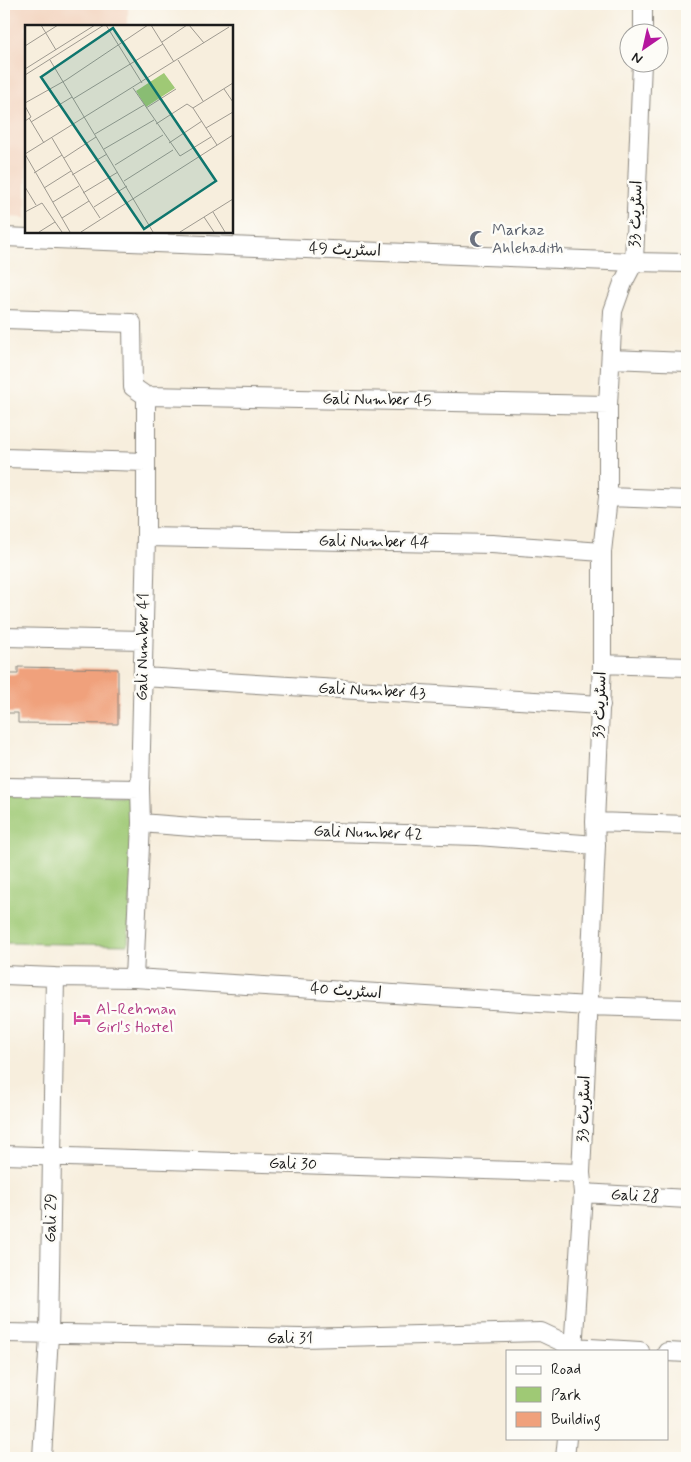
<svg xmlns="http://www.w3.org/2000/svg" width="691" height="1462" font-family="Mynerve,'Playpen Sans Arabic',sans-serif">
	<rect width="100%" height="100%" fill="#fdfcf7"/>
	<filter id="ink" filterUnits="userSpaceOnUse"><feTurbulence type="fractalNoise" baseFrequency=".02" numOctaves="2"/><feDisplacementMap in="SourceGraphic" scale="10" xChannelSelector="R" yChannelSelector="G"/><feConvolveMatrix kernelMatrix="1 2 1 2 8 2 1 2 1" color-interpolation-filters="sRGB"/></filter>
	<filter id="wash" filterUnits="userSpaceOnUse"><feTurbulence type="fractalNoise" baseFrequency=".0096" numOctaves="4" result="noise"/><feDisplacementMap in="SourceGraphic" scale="20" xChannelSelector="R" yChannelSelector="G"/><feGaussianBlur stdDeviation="1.12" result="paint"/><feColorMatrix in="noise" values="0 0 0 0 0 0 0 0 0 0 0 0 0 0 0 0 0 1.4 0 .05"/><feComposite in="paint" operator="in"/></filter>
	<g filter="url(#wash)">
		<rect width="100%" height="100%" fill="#f7eedd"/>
		<path fill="#f3d4bf" d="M4 4H128V26H26V218L4 217Z"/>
		<path fill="#9fc975" stroke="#5e7248" d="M4 795 136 796 128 945 4 943Z"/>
		<g id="blocks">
			<path fill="#f0a17c" d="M18 667 118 669V724L18 723V713H4V674H18Z"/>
		</g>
	</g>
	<g filter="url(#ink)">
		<use href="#blocks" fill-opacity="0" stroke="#8a857c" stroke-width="1"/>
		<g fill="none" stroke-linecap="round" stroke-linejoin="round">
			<g stroke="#8a857c" stroke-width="20">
				<path id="street" d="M643 32V4
					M4 237 634 262 687 263
					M4 319 132 323 133 387 146 396V537L140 789 141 823 134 978
					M611 359 687 362
					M146 396 608 405
					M4 458 146 462
					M608 497 687 500
					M146 537 492 544 602 552
					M4 637 143 640
					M602 664 687 667
					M143 677 601 705
					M4 787 140 789
					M595 822 687 825
					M141 823 217 829 478 836 596 845
					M4 975 55 977 134 978 589 1006 687 1009
					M4 1155 581 1173
					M583 1193 687 1199
					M4 1333 301 1338 541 1332 573 1347 640 1351
					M573 1351 583 1193 581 1173 596 845 595 822 602 664V552L608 497V405L613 311 623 283 634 262 642 62
					M667 1352 687 1353
					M42 1458 49 1335 55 977
					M565 1458 567 1438"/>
			</g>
			<use href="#street" stroke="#fff" stroke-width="18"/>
		</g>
	</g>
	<defs>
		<g id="mosque-bare" transform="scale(1.35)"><path d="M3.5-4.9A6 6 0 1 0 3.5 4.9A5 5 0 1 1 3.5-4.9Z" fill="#6b7280" stroke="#fdfcf7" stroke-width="2.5" paint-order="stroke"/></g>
		<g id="hotel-bare" transform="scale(1.35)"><path d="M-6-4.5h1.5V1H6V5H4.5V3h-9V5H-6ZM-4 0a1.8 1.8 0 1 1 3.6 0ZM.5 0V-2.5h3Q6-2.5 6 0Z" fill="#d1479c" stroke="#fdfcf7" stroke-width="2.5" paint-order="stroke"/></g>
	</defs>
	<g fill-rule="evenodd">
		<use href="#mosque-bare" x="478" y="239"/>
		<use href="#hotel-bare" x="82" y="1018"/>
	</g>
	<g text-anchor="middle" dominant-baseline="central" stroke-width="5" stroke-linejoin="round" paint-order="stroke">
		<g font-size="16" fill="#1c1c1c" stroke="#fdfcf7">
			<text transform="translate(636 214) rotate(-88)">اسٹریٹ 33</text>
			<text transform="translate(345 250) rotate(2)">اسٹریٹ 49</text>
			<text transform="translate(377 400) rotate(1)">Gali Number 45</text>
			<text transform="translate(374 542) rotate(1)">Gali Number 44</text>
			<text transform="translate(143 647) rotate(-89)">Gali Number 41</text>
			<text transform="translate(372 691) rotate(3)">Gali Number 43</text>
			<text transform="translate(600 705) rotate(-88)">اسٹریٹ 33</text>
			<text transform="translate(368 833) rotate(2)">Gali Number 42</text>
			<text transform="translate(346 991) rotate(4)">اسٹریٹ 40</text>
			<text transform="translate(584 1109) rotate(-88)">اسٹریٹ 33</text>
			<text transform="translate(293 1164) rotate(2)">Gali 30</text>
			<text transform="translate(635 1196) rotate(3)">Gali 28</text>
			<text transform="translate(51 1218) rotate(-89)">Gali 29</text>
			<text x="290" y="1338">Gali 31</text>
		</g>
		<g font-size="16" fill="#5b616d" stroke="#fdfcf7" text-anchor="start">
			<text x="492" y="230">Markaz<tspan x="492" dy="18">Ahlehadith</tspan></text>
		</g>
		<g font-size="16" fill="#b23c85" stroke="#fdfcf7" text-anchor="start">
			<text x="96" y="1009">Al-Rehman<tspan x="96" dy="18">Girl's Hostel</tspan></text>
		</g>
	</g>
	<g transform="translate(25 25)">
		<rect width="208" height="208" fill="#f7eedd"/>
		<path d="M139 48 150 63 121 82 111 66Z" fill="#9fc975"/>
		<path fill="none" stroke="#9f9a90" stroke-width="1" d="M16 0 31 25M81 0 117 58M126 0 149 37M164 0 179 18M137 17 162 0M0 21 33 0M25 35 128 207M153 35 178 76M0 44 70 0M0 50 79 0M108 63 155 131 186 112M199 64 208 77M48 74 138 19M0 78 41 55 123 0M0 81 6 92 0 96M121 83 151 64M168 83 208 58M168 83 192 120M4 93 19 118M6 97 47 72M131 99 162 79 168 83M181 103 208 87M70 109 119 80M27 113 64 176M144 118 177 96M79 124 129 95M0 129 204 2M0 129 45 207M39 133 71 112M90 140 138 110M9 148 37 130M47 150 82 129M99 156 148 125M0 162 11 180M19 163 46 146M58 168 93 147M28 177 54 161M69 182 102 161M0 187 17 178 37 207M188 187 200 207M179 192 189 207M37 193 64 176 75 193M14 207 30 197M56 207 208 110M155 207 208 174"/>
		<path fill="#0f766e" fill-opacity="0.15" stroke="#0f766e" stroke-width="2.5" d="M88 3 191 156 119 204 16 52Z"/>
		<rect width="208" height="208" fill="none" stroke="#1c1c1c" stroke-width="2.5"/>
	</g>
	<rect width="691" height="1462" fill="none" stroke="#fdfcf7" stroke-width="20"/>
	<rect x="506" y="1350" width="162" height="90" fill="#fdfcf7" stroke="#a3a29f"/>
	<rect x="516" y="1366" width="25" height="8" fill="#ffffff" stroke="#a3a29f"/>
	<text x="551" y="1374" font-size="15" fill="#1c1c1c">Road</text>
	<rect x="516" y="1387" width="25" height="15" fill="#9fc975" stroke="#a3a29f"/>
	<text x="551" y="1400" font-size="15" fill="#1c1c1c">Park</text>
	<rect x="516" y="1412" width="25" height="15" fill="#f0a17c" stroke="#a3a29f"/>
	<text x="551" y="1424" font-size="15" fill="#1c1c1c">Building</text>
	<g transform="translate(644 48) rotate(214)"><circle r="24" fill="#fdfcf7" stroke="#a3a29f"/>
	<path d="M0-4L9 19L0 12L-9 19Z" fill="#b5179e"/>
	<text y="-8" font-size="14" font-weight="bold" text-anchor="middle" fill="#1c1c1c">N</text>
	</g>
</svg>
